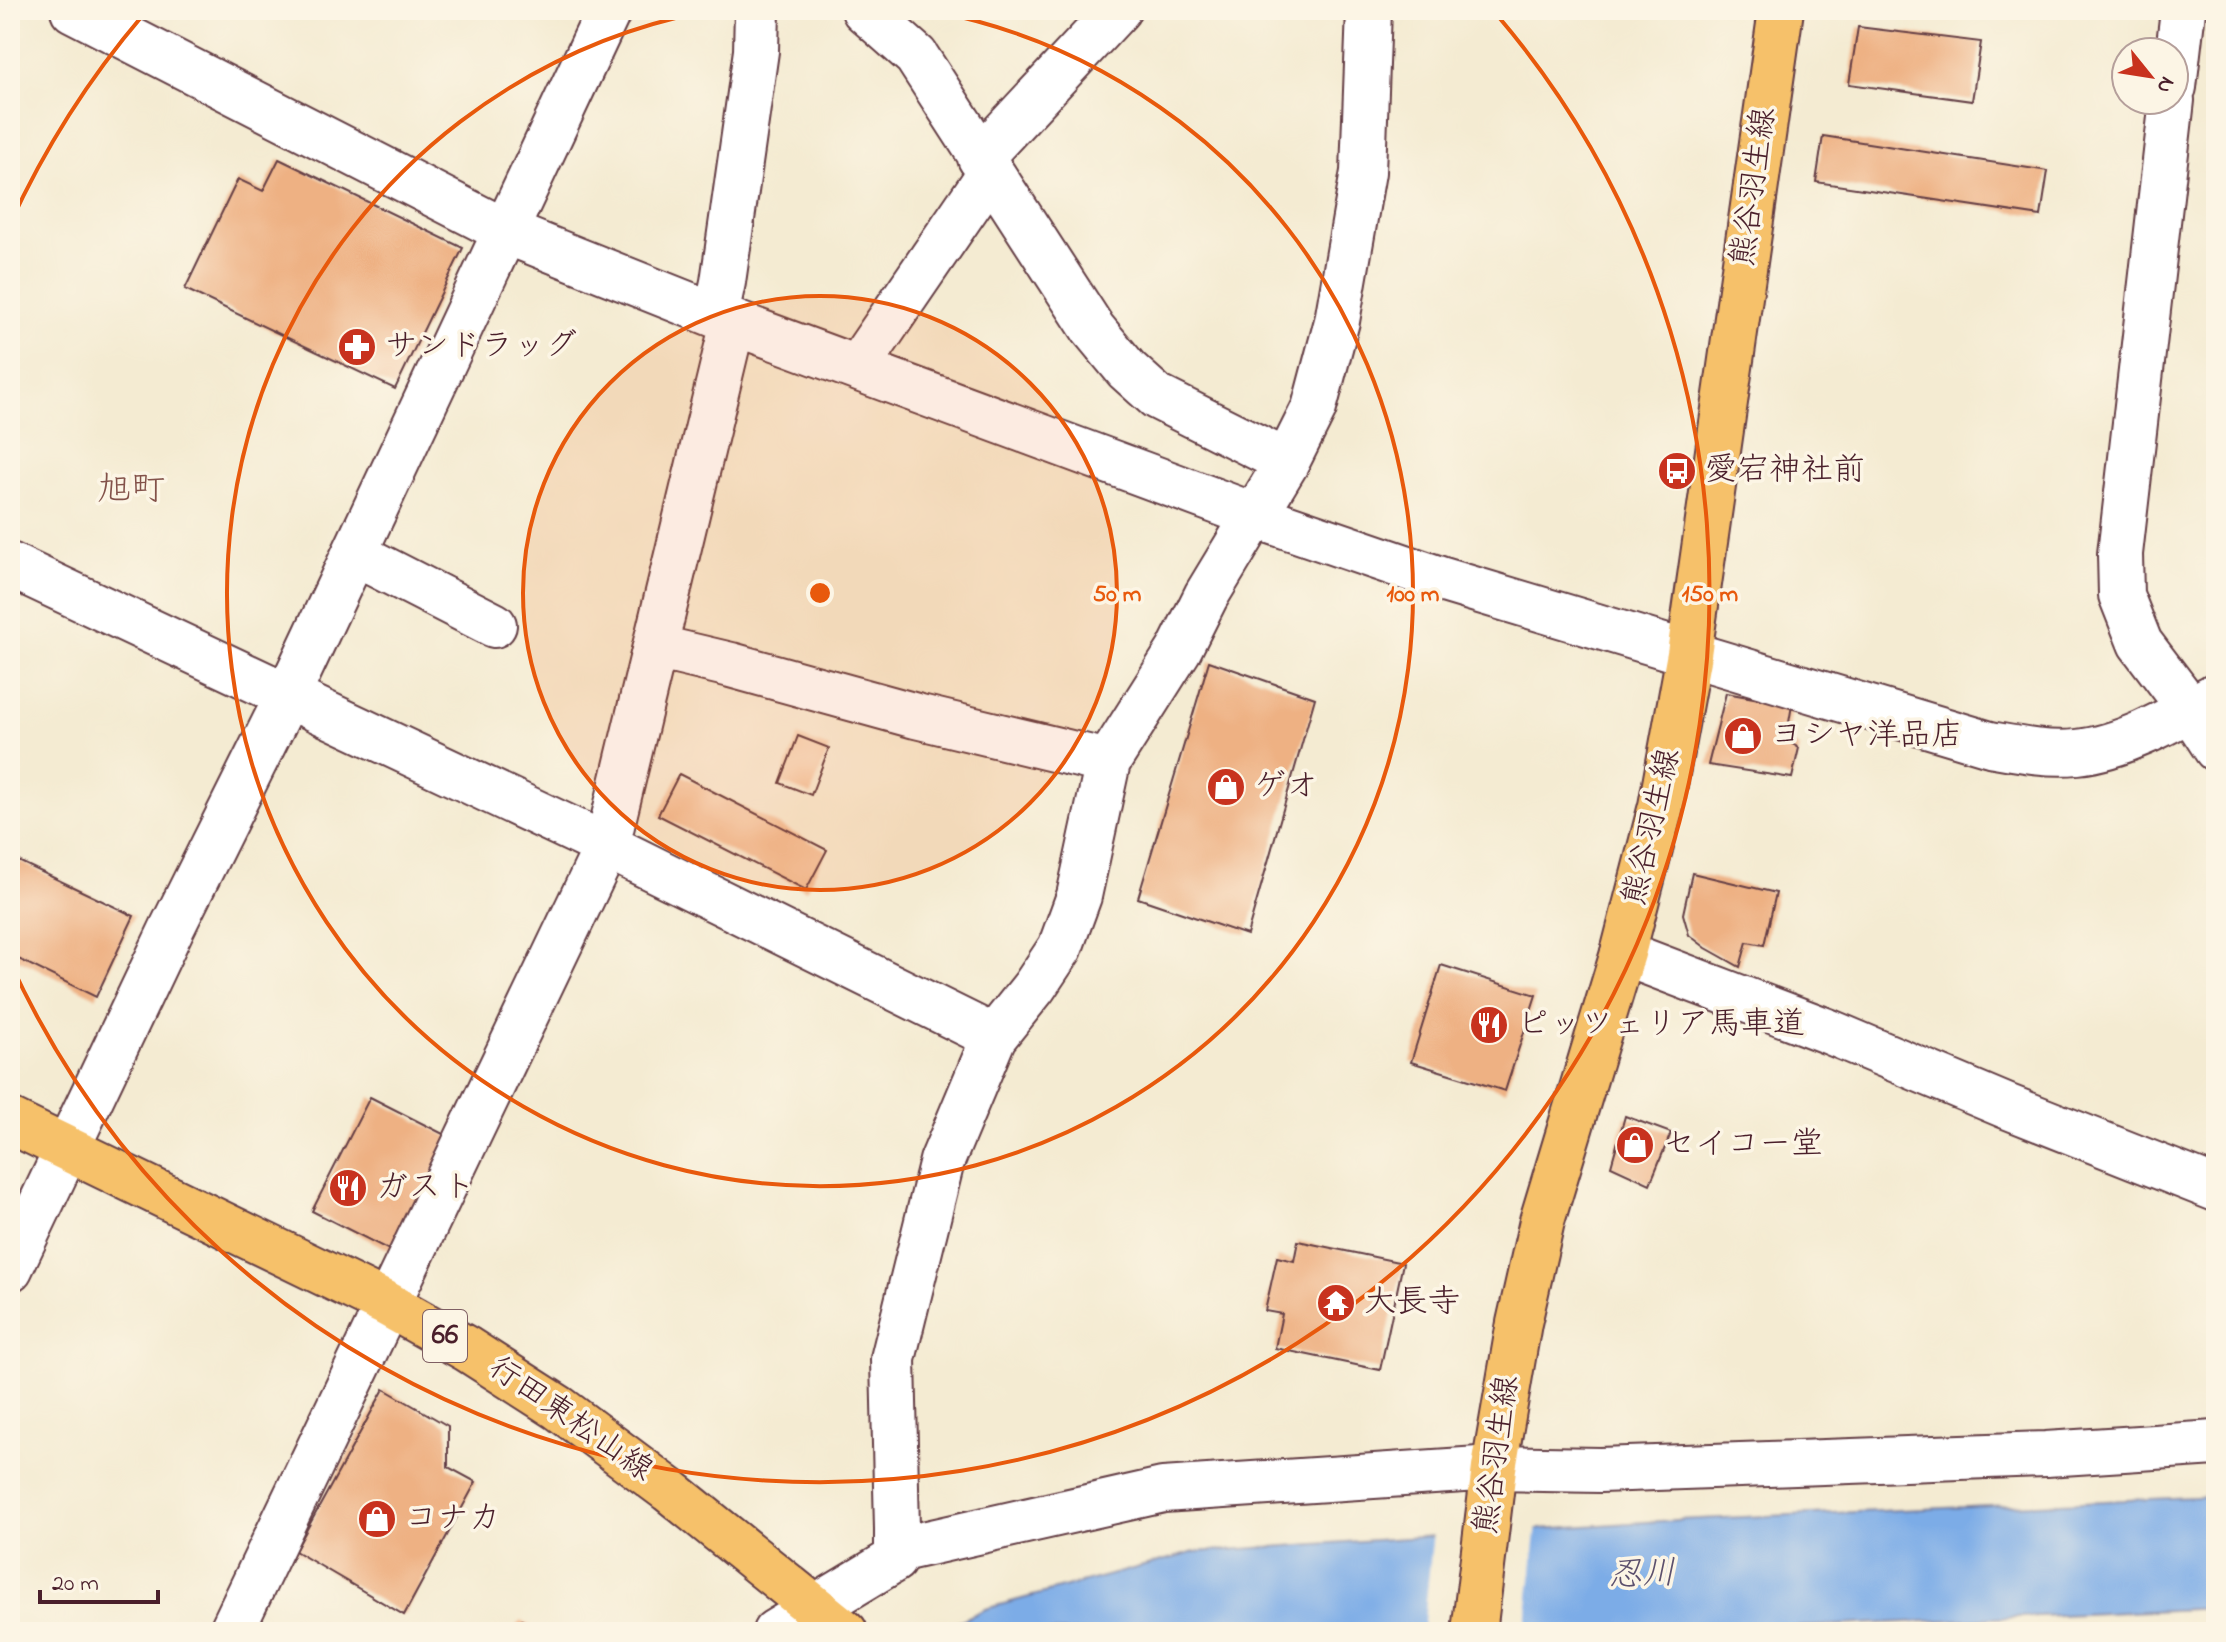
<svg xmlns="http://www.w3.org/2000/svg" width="2226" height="1642" font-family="'Indie Flower','Klee One',sans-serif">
	<rect width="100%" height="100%" fill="#fcf5e5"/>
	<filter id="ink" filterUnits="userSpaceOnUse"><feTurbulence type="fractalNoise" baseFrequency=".0125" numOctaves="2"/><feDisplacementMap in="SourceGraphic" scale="16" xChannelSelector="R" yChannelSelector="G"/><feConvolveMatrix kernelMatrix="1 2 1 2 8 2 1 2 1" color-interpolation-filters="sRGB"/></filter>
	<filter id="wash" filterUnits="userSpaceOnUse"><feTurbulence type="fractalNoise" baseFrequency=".006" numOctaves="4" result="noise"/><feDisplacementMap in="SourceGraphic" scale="32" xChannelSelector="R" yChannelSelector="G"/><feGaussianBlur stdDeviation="1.8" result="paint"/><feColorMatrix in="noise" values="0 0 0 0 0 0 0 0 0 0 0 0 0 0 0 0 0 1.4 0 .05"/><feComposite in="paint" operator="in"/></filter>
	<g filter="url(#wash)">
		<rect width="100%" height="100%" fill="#f4ebd2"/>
		<path fill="#7cace7" stroke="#636689" stroke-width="2" d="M2216 1496V1608L1681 1632H937L985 1609 1195 1552 1676 1520Z"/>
		<path fill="#f4ebd2" d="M1537 1525 1525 1632H1423L1433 1532Z"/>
		<g id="blocks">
			<path fill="#eeb183" d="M1858 27 1981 42 1972 101 1849 84Z
				M1823 136 2048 171 2041 216 1816 182Z
				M279 159 463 248 395 389 185 289 238 179 263 191Z
				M1209 661 1315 698 1247 935 1138 898Z
				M1726 693 1792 705 1786 740 1799 748 1792 778 1708 765Z
				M798 736 829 748 811 795 780 783Z
				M679 774 827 850 806 890 658 815Z
				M10 857 134 916 96 997 10 955Z
				M1692 873 1776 893 1764 945 1747 942 1740 967 1706 948 1689 935 1683 914Z
				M1441 965 1536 995 1505 1091 1411 1062Z
				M370 1097 451 1138 393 1252 312 1211Z
				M1625 1116 1671 1133 1650 1184 1611 1166Z
				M1298 1241 1403 1263 1380 1370 1275 1348 1282 1314 1265 1311 1277 1257 1294 1261Z
				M384 1389 448 1426V1467L476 1482 404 1615 295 1551Z
				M522 1620 538 1632H510Z"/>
		</g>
	</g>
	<g filter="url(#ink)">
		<use href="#blocks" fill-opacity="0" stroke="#643e44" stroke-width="2"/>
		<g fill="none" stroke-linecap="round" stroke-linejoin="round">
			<g stroke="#643e44" stroke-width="48">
				<path id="minor" d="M73 10 507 232 735 323 1256 516 1440 579 1990 744C2018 749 2048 755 2077 752 2125 747 2174 718 2216 695
					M864 10 916 56 1093 329 1127 370 1157 397 1287 462
					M2174 87 2183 10
					M2172 100 2120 554 2121 595 2140 643 2190 709 2216 749
					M980 158 1118 10
					M716 315 723 282 756 51 757 10
					M858 366 990 173
					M355 554 494 625
					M10 565 607 846 994 1037
					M655 647 731 665 916 716 1108 762
					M1623 953 1830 1032 2006 1106 2216 1189
					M10 1269 172 928 288 695 609 10
					M897 1550 1163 1490 1494 1468 1600 1470 2046 1454 2216 1443
					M231 1632 607 846 728 343 735 323
					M775 1632 894 1560 897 1550V1529L893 1359 942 1161 994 1037 1034 987 1060 948 1079 896 1108 762 1179 650 1206 596 1287 462 1314 408 1337 321 1363 172 1369 10"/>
			</g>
			<g stroke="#643e44" stroke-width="48">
				<path id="major" d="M10 1121 387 1304 467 1349 559 1408 669 1490 845 1632
					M1474 1632 1494 1468 1519 1323 1542 1221 1623 953 1661 806 1689 654 1781 10"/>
			</g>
			<use href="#minor" stroke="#fff" stroke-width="44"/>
			<use href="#major" stroke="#f6c16b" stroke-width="44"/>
		</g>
	</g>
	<circle cx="820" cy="593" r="297" fill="#e8590c" fill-opacity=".12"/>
	<g fill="none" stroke="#e8590c" stroke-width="4">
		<circle cx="820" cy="593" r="297"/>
		<path d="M933 11A593 593 0 1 1 707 11"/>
		<path d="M10 224A890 890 0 0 1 143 15M1497 15A890 890 0 1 1 10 962"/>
	</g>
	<defs>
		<g id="pharmacy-disc" transform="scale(2)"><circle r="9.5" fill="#c8321e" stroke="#fcf5e5"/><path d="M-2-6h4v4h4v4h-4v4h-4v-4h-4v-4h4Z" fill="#fff"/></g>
		<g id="bus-disc" transform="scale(2)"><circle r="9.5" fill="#c8321e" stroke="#fcf5e5"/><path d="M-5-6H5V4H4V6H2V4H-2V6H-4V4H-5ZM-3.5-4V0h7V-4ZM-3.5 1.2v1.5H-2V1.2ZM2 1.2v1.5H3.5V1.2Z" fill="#fff"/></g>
		<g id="shop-disc" transform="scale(2)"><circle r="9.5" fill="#c8321e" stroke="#fcf5e5"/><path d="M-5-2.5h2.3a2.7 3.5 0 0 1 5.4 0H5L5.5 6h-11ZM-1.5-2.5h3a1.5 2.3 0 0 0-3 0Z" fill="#fff"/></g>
		<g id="restaurant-disc" transform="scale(2)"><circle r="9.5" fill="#c8321e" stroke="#fcf5e5"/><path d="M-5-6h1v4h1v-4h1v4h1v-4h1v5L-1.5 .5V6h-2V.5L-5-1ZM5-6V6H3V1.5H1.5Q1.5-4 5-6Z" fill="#fff"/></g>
		<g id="temple-disc" transform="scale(2)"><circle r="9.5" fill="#c8321e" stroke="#fcf5e5"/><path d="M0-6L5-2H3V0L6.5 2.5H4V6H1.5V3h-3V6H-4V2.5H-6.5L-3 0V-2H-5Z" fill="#fff"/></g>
	</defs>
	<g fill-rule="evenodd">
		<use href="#pharmacy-disc" x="357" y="347"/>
		<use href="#bus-disc" x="1677" y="471"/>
		<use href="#shop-disc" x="1743" y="736"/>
		<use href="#shop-disc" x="1226" y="787"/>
		<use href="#restaurant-disc" x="1489" y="1025"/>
		<use href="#shop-disc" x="1635" y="1145"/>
		<use href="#restaurant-disc" x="348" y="1188"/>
		<use href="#temple-disc" x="1336" y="1303"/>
		<use href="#shop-disc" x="377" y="1519"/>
	</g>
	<g text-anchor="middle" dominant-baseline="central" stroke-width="7" stroke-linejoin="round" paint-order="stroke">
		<rect fill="#fcf5e5" stroke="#7f5f63" stroke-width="2" x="423" y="1310" width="44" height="52" rx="6"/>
		<g font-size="30" font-weight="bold" fill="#4a1f2b">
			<text x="445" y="1336">66</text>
		</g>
		<g font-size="32" fill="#4a1f2b" stroke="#fcf5e5">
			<text transform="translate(1755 187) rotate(-82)">熊谷羽生線</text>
			<text transform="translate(1653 827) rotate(-77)">熊谷羽生線</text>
			<text transform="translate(570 1420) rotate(35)">行田東松山線</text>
			<text transform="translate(1498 1455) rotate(-82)">熊谷羽生線</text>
		</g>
		<g font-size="32" fill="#4a1f2b" stroke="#fcf5e5" text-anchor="start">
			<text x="385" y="347">サンドラッグ</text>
			<text x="1705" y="471">愛宕神社前</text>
			<text x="1771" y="736">ヨシヤ洋品店</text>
			<text x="1254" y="787">ゲオ</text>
			<text x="1517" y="1025">ピッツェリア馬車道</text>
			<text x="1663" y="1145">セイコー堂</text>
			<text x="376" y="1188">ガスト</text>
			<text x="1364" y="1303">大長寺</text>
			<text x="405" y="1519">コナカ</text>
		</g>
		<g font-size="34" fill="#83524a" stroke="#fcf5e5">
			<text x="131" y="491">旭町</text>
		</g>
		<g font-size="34" font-style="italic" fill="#5c506d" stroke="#fcf5e5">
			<text transform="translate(1642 1576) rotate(-2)">忍川</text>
		</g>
	</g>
	<circle cx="820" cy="593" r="12" fill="#e8590c" stroke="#fcf5e5" stroke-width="4"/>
	<g font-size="24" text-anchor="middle" font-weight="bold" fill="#e8590c" stroke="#fcf5e5" stroke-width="7" stroke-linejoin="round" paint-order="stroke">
		<text x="1117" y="601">50 m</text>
		<text x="1413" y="601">100 m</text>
		<text x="1710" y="601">150 m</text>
	</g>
	<rect width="2226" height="1642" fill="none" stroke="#fcf5e5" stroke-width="40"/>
	<g transform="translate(2150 76) rotate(120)"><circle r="38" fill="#fcf5e5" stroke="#b59f9b" stroke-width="2"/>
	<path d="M0-6L14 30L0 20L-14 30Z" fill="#c8321e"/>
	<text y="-12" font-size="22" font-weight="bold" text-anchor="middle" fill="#4a1f2b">N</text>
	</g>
	<path d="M40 1590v12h118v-12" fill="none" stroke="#4a1f2b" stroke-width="4"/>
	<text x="52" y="1590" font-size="24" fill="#4a1f2b" stroke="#fcf5e5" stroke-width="6" paint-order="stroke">20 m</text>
</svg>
